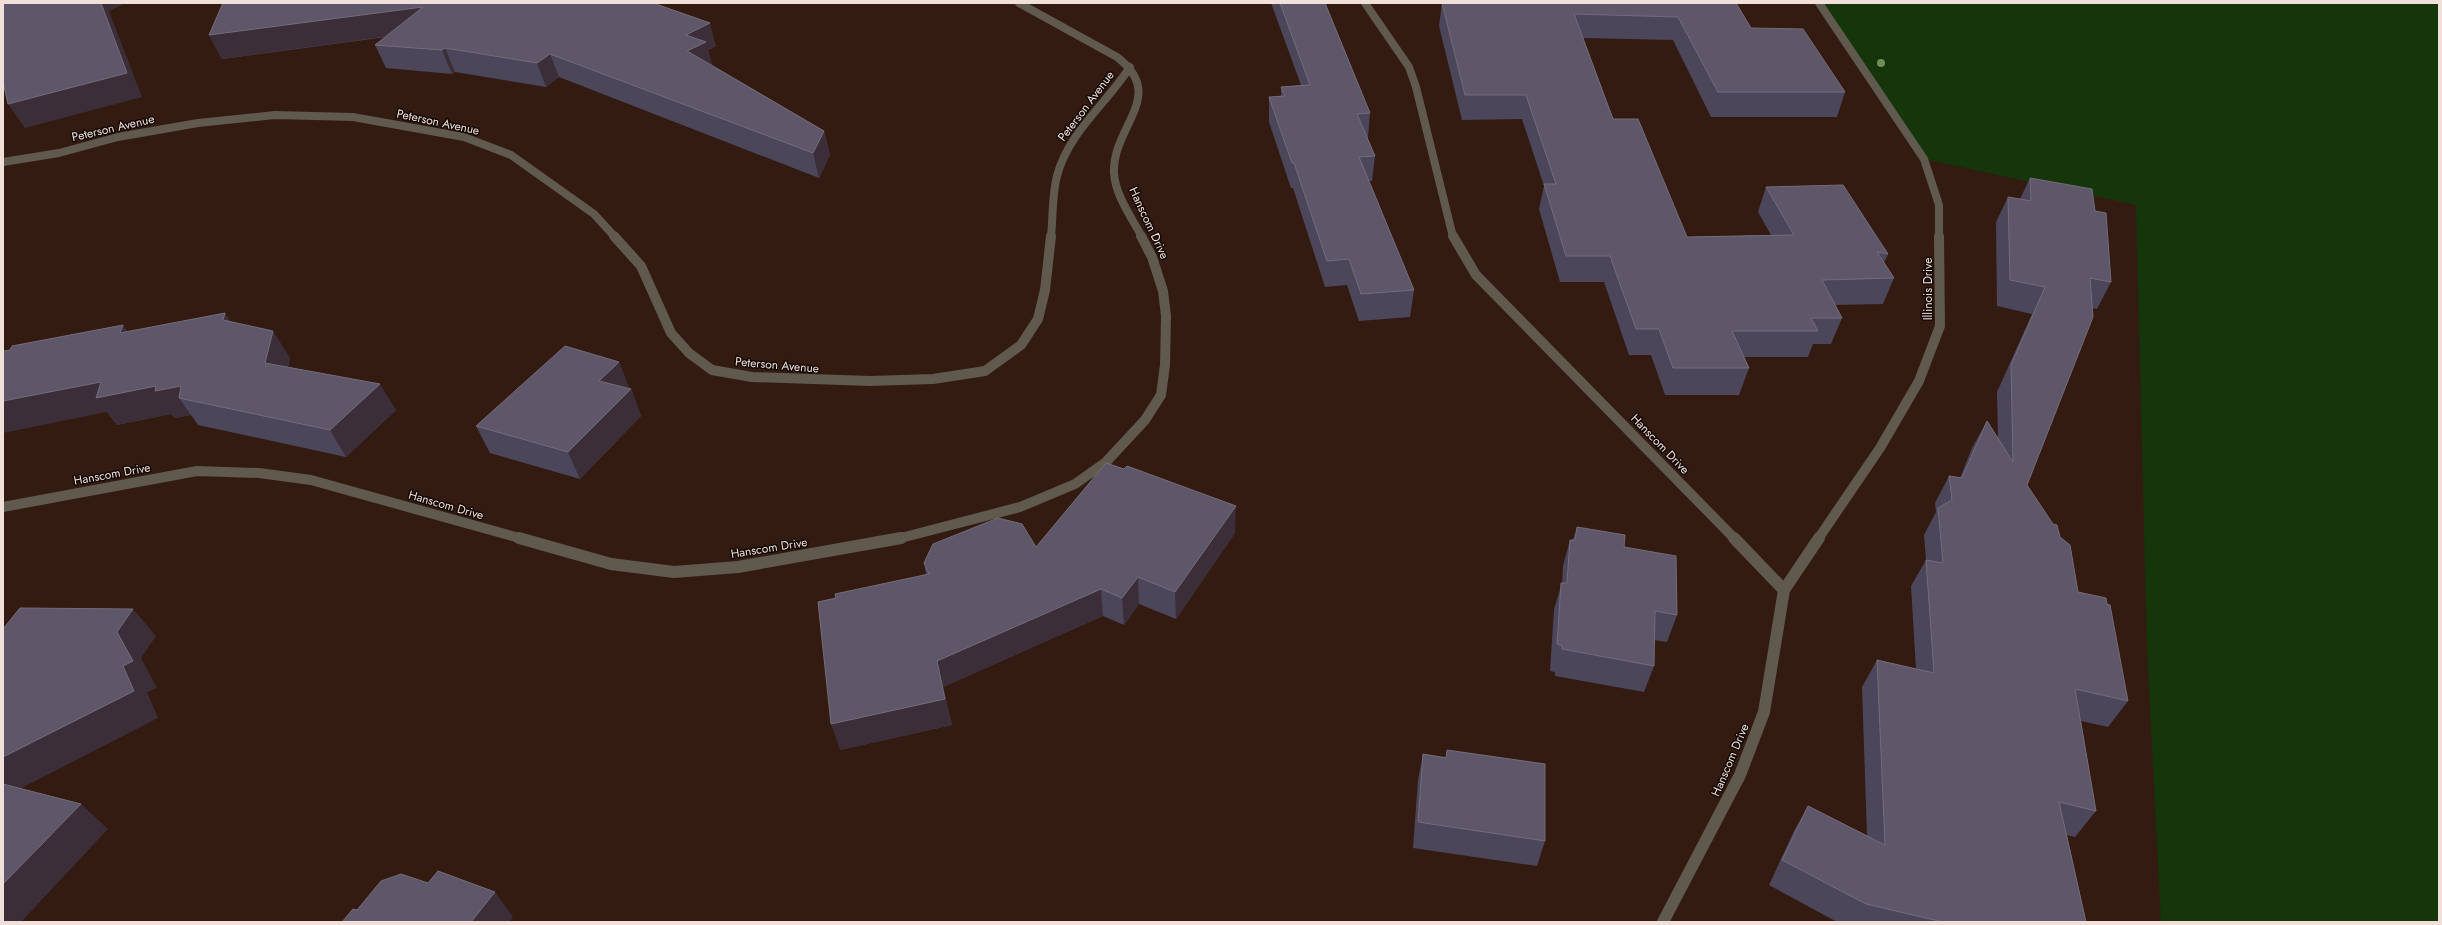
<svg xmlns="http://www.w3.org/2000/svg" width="2442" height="925" font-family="Jost,sans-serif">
	<rect width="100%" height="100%" fill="#331b11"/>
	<path fill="#14360a" d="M1823 3H2439V922H2161L2147 650 2136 205 1924 159Z"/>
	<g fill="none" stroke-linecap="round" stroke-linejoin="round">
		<path stroke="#5f594e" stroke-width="8" d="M1019 3 1117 57C1168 96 1112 126 1114 173 1115 195 1132 218 1142 237
			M1365 3 1409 67 1416 87 1453 237
			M1819 3 1924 159 1939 205V237
			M3 162 59 153 118 137 198 123 275 115 353 117 464 137 511 155 594 214 615 237
			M1051 237C1053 217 1052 195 1057 176 1068 133 1107 103 1130 67"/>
		<path stroke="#5f594e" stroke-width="10" d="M614 236 641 266 671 333 689 353 712 370 752 377 870 381 933 379 985 371 1021 345 1038 319 1045 290 1051 236
			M1453 236 1476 275 1735 539
			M3 507 197 471 259 473 311 480 523 539
			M897 539 1020 507 1075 484 1106 462 1145 420 1161 395 1165 365 1166 316 1163 291 1152 257 1141 236
			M1818 539 1880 448 1919 381 1940 326 1939 236"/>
		<path stroke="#5f594e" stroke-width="12" d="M519 538 611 564 674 572 738 567 901 538
			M1784 590 1819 538
			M1663 922 1740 775 1764 712 1784 590 1734 538"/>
	</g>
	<circle fill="#718d57" cx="1881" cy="63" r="4"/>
	<path fill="#4c465b" d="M223 3 716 46 708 50 712 65 824 131 830 155 819 178 559 77 546 87 455 72 452 74 386 68 375 45 386 37 222 59 209 35Z
		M1271 3H1325L1370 113 1368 137H1367L1375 156 1372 181H1369L1414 290 1410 317 1359 321 1347 285 1325 287 1293 188H1291L1269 122V97L1281 96V87L1301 85Z
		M1442 3H1736L1751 28 1845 92 1837 117H1711L1673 40 1583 38 1613 119 1687 237 1771 235 1758 212 1766 187 1888 254 1884 263 1894 278 1883 304 1835 305 1842 318 1831 344H1813L1808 357H1744L1749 368 1739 395H1665L1651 355H1629L1604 282H1560L1539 209 1544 186 1522 119 1462 120 1439 26Z
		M2030 178 2095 211 2111 282 2097 309 2092 308 2027 485 2060 537 2078 592 2107 604 2128 701 2108 727 2081 721 2096 811 2075 837 2067 835 2086 922H1837L1769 885 1794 831 1808 806 1867 836 1862 687 1877 660 1916 669 1911 586 1926 560 1924 535 1936 512 1935 503 1949 476 1960 478 1972 448 1987 421 1998 439 1997 392 2032 314 1997 306 1996 222 2008 197 2020 199Z
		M230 322 290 358 288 367 396 410 346 457 198 425 191 415 175 418 171 414 117 425 107 412 128 332Z
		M619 362 629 388V389H631L641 416 580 479 490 453 476 426Z
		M1577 527 1624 547 1677 615 1667 642 1654 640V666L1644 692 1555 676V672L1550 671 1554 609 1562 583 1563 566 1570 540H1573Z
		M1235 533 1176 619 1139 604 1124 625 1103 616 943 687 952 725 840 750 836 598 926 574 924 563 1036 547Z
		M1447 750 1545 841 1537 866 1413 848 1418 780 1423 754 1446 757Z"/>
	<path fill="#3b2e38" d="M101 3H126L109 11 142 97 25 128 8 104Z
		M423 7 433 30 222 59 209 35Z
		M710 23 716 46 708 50 712 65 694 75 687 51 686 35Z
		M445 48 455 72 452 74 442 50Z
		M550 54 559 77 546 87 537 63Z
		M824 131 830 155 819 178 813 153Z
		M225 313 242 339 223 320Z
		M123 325 142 351 120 333Z
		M273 331 290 358 282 390 265 363Z
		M619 362 629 388 610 408 599 381Z
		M101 382 156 386H181L179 398 191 415 175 418 171 414 117 425 107 412 3 433V401Z
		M380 384 396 410 346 457 330 430Z
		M631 389 641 416 580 479 568 452Z
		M1236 506 1235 533 1176 619 1175 592Z
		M1138 577 1139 604 1124 625 1122 598Z
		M1101 589 1103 616 943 687 952 725 840 750 831 724 937 661Z
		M133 609 156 636 141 658 157 688 147 692 158 718 10 794 3 787V757L123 666 117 632Z
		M81 804 108 829 21 922H3V884Z
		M495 892 513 917 509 922H471Z"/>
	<path fill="#5e5669" stroke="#756c7a" d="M3 3H101L127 73 8 104 3 82Z
		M223 3H653L710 23 686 35 706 42 687 51 824 131 813 153 550 54 537 63 445 48 442 50 375 45 423 7 209 35Z
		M1280 3H1325L1370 113 1357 114 1375 156 1359 157 1414 290 1361 294 1349 259 1327 261 1294 163H1292L1269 97 1285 96 1281 87 1310 85Z
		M1442 3H1736L1751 28 1803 29 1845 92H1718L1678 17 1574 14 1613 119H1638L1687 237 1794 235 1766 187 1843 185 1888 254 1877 252 1894 278 1822 280 1842 318H1811L1818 331H1732L1749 368H1673L1659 329H1636L1610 256H1566L1544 184H1556L1526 95H1465Z
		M2030 178 2092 189 2095 211 2106 213 2111 282 2090 278 2093 317 2027 485 2053 524 2057 525 2060 537 2070 545 2078 592 2106 598 2107 604 2110 605 2128 701 2075 689 2096 811 2059 802 2086 922H1943L1866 904 1782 860 1808 806 1885 845 1877 660 1934 673 1926 560 1943 563 1938 508 1952 500 1949 476 1962 478 1987 421 2013 462 2011 365 2045 287 2010 280 2008 197 2031 201Z
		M225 313 223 320 273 331 265 363 380 384 330 430 179 398 181 386 155 391 156 386 96 398 101 382 3 401V355L4 351 10 350 12 346 123 325 120 333Z
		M565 346 619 362 599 381 631 389 568 452 476 426Z
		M1106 463 1124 469 1127 466 1236 506 1175 592 1138 577 1122 598 1101 589 937 661 945 699 831 724 818 602 836 598 835 594 929 574 924 563 933 544 998 518 1022 524 1036 547Z
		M1577 527 1625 535 1624 547 1676 556 1677 615 1655 611 1654 666 1562 649V646L1557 644 1561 583H1567L1570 540H1575Z
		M20 608 133 609 117 632 133 661 123 666 134 691 3 757V629Z
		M1447 750 1545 764V841L1418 822 1423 754 1446 758Z
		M3 784 81 804 3 884Z
		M438 871 495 892 471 922H342L353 909 357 910 381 881 401 874 428 883Z"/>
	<g text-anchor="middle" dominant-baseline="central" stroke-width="3" stroke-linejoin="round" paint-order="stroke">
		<g font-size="12" fill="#f1e0d9" stroke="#130905">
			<text transform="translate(1086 106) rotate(-53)">Peterson Avenue</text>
			<text transform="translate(438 122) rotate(12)">Peterson Avenue</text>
			<text transform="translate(113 128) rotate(-13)">Peterson Avenue</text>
			<text transform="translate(1149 223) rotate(65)">Hanscom Drive</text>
			<text transform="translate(1928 289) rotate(-90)">Illinois Drive</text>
			<text transform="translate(777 365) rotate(5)">Peterson Avenue</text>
			<text transform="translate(1660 444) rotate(46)">Hanscom Drive</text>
			<text transform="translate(112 474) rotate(-10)">Hanscom Drive</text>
			<text transform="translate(446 505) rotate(16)">Hanscom Drive</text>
			<text transform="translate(769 548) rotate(-9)">Hanscom Drive</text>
			<text transform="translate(1730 760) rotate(-67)">Hanscom Drive</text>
		</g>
	</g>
	<rect width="2442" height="925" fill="none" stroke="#f1e0d9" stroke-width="8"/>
</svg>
